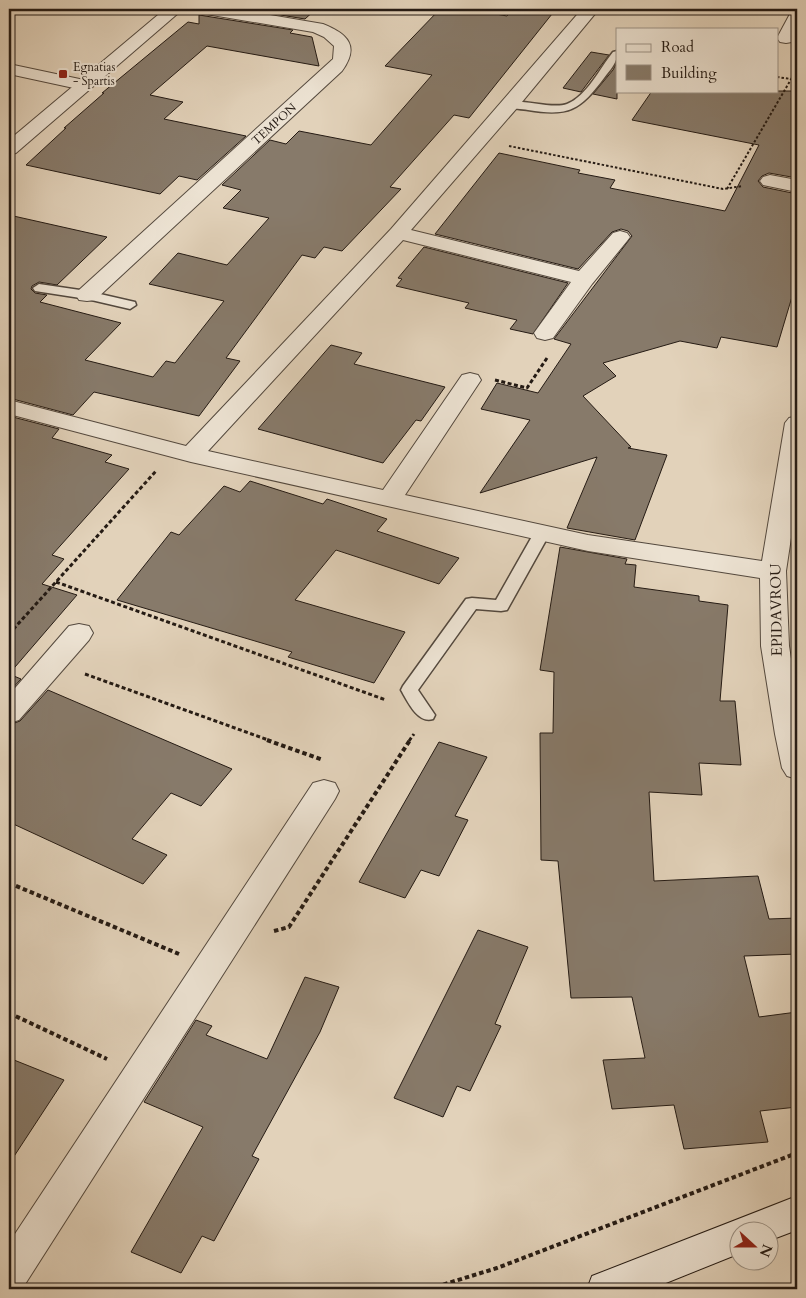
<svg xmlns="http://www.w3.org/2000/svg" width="806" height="1298" font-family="Cardo,serif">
	<rect width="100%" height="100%" fill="#e2d2ba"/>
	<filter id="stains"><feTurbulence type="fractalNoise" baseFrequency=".004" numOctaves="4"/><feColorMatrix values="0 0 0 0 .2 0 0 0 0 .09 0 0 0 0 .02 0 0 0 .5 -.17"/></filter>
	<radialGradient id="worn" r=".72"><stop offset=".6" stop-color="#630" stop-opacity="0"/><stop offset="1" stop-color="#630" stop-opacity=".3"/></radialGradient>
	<path fill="#877a6a" stroke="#251b14" d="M244 9H316L305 19Z
		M440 9H468L507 16 513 9H556L469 118 454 115 390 187 401 189 342 251 324 247 315 258 302 255 226 358 240 361 199 416 94 392 73 415 9 398V215L107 237 57 285 39 282 32 286 31 289 35 293 47 295 40 302 121 323 85 360 153 377 166 361 175 363 224 301 149 284 178 253 227 265 269 218 223 208 241 190 222 185 270 140 286 144 299 131 371 145 432 75 385 66Z
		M199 15 293 30 290 33 312 37 319 66 207 46 150 95 183 102 164 119 246 136 197 180 179 176 160 194 26 165 66 128H64L104 93H102L188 22 199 24Z
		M591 52 609 55 581 92 563 88Z
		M617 62V99L593 94 613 70Z
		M652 91H797V178L769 173 762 176 758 181 763 187 797 194V280L777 347 721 337 717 348 680 341 603 363 616 376 583 396 631 447 628 448 667 455 635 540 567 528 597 457 480 493 530 420 481 409 497 383 538 393 571 344 554 339 632 236 628 231 621 229 612 232 578 269 435 234 499 153 580 170 578 173 615 180 610 188 725 211 759 145 632 120Z
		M424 247 568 283 533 334 510 329 517 320 465 308 469 303 396 286 402 279 398 278Z
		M331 345 362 353 354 364 445 387 421 421 416 420 383 463 258 429Z
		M9 416 59 429 52 438 112 455 105 462 129 469 52 555 64 559 42 584 77 595 9 674 21 679 9 692Z
		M250 481 323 504 327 499 387 519 377 531 459 558 439 584 336 550 295 600 405 632 374 683 288 657 292 652 117 600 171 532 179 535 224 486 240 492Z
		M560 547 627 559 625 564 636 565 634 587 699 596V601L728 605 720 701H735L741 765 699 763 702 795 649 792 654 881 758 876 769 919 797 918V954L744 956 759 1017 797 1012V1107L760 1111 768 1142 684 1149 674 1105 612 1109 603 1060 645 1058 632 997 571 998 558 861 541 860 540 733H553L554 672 540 670Z
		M48 690 232 769 201 806 171 793 132 839 167 855 143 884 9 822V725L20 721Z
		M439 742 487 757 455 816 468 820 439 876 421 870 405 898 359 882Z
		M478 930 528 947 495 1024 501 1026 470 1091 457 1086 443 1117 394 1098Z
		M305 977 339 987 320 1032 252 1156 259 1159 214 1241 202 1236 181 1273 131 1252 203 1127 144 1102 196 1020 212 1026 206 1035 267 1059Z
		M9 1058 64 1080 9 1164Z"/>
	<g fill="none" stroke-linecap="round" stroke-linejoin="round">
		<g stroke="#54493e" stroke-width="3">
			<path id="service" d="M617 51C618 62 611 69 604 78 580 110 569 117 528 110 520 109 511 109 506 104 514 96 551 110 567 104 587 96 600 68 613 52Z
				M39 284 87 291 135 302 136 305 130 309 87 299 35 291 33 288Z
				M542 528 547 530 550 533 507 610 501 611 476 609 418 690 435 715 433 719C418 724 408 702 401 690L403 686 466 599 472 598 496 600 534 533 537 530Z"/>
		</g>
		<g stroke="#54493e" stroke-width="2">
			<path id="minor" d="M198 9H234L323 24C348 34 360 46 342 71L95 300 87 301 79 300 76 295 79 290 333 59 334 46 324 37 313 32 206 14 200 13Z
				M582 9H599L517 108 411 230 579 271 613 233 620 231 627 233 630 237 627 241 592 284 553 338 545 340 537 338 534 333 571 282 403 240 208 451 383 490 462 375 470 373 478 375 481 380 405 495 588 535 762 561 785 423 789 418 797 416V498L786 571 789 646 797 697V779L787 776 782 768 775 734 761 646 760 578 588 551 191 462 9 414V400L186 446 391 229Z
				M797 11C798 22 799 32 792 42L786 43 780 42 777 38 791 12Z
				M9 64 89 81 92 85 89 89 83 90 9 74Z
				M770 175 797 180V192L763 185 760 181 763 177Z
				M79 624 89 626 93 633 89 640 19 720 9 723V695L69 626Z
				M324 780 335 783 339 791 335 799 22 1289H9V1243L313 783Z"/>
		</g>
		<g stroke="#54493e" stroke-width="2">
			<path id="tertiary" d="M165 9H183L16 153 9 155V140Z"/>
		</g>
		<g stroke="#251b14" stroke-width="2">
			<path id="secondary" d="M797 1196V1230L768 1241V1230H738V1254L651 1289H587L592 1276Z"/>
		</g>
		<path stroke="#251b14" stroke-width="2" stroke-dasharray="2.5 2" stroke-linecap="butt" d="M777 77 791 79
			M509 146 723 189 743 186
			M727 189 797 69"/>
		<path stroke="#251b14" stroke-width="3" stroke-dasharray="4 2.5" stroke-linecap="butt" d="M495 380 527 388 547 358
			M56 582 386 700
			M9 634 156 471
			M85 674 271 741
			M409 741 414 734"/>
		<path stroke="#251b14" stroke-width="4" stroke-dasharray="4.5 3" stroke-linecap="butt" d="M267 740 323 760
			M9 883 179 954
			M274 931 289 927 410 740
			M9 1013 107 1059
			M429 1289 497 1268 797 1153"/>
		<use href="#service" fill="#ece2d2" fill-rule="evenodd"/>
		<use href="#minor" fill="#ece2d2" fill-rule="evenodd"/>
		<use href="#tertiary" fill="#ece2d2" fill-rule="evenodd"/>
		<use href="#secondary" fill="#ece2d2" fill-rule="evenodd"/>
	</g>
	<rect fill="#8f2418" stroke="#ece2d2" stroke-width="2" x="58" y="69" width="10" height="10" rx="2.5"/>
	<g text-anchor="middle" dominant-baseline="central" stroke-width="4" stroke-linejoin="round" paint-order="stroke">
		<g font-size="12" fill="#251b14" stroke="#ece2d2" text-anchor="start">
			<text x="73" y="67">Egnatias<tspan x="73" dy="14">- Spartis</tspan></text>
		</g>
		<g font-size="12" fill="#251b14" stroke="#ece2d2">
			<text transform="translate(274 124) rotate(-42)">TEMPON</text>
		</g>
		<g font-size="15" fill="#251b14" stroke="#ece2d2">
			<text transform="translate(776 610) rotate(-91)">EPIDAVROU</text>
		</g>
	</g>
	<rect width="806" height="1298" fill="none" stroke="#e2d2ba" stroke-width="30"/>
	<rect x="10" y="10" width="786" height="1278" fill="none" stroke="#251b14" stroke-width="2.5"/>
	<rect x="15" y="15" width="776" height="1268" fill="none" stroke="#251b14"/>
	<rect x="616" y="28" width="162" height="65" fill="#ece2d2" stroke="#9c9286"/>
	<rect x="626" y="44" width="25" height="8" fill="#ece2d2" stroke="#9c9286"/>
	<text x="661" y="52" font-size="15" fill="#251b14">Road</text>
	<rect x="626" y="65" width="25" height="15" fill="#877a6a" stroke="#9c9286"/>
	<text x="661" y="78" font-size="15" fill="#251b14">Building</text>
	<g transform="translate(754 1246) rotate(111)"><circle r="24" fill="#ece2d2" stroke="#9c9286"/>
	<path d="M0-4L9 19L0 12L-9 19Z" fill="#8f2418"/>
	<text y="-8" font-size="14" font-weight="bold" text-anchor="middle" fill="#251b14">N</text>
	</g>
	<rect width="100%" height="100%" filter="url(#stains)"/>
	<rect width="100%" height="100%" fill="url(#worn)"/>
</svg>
